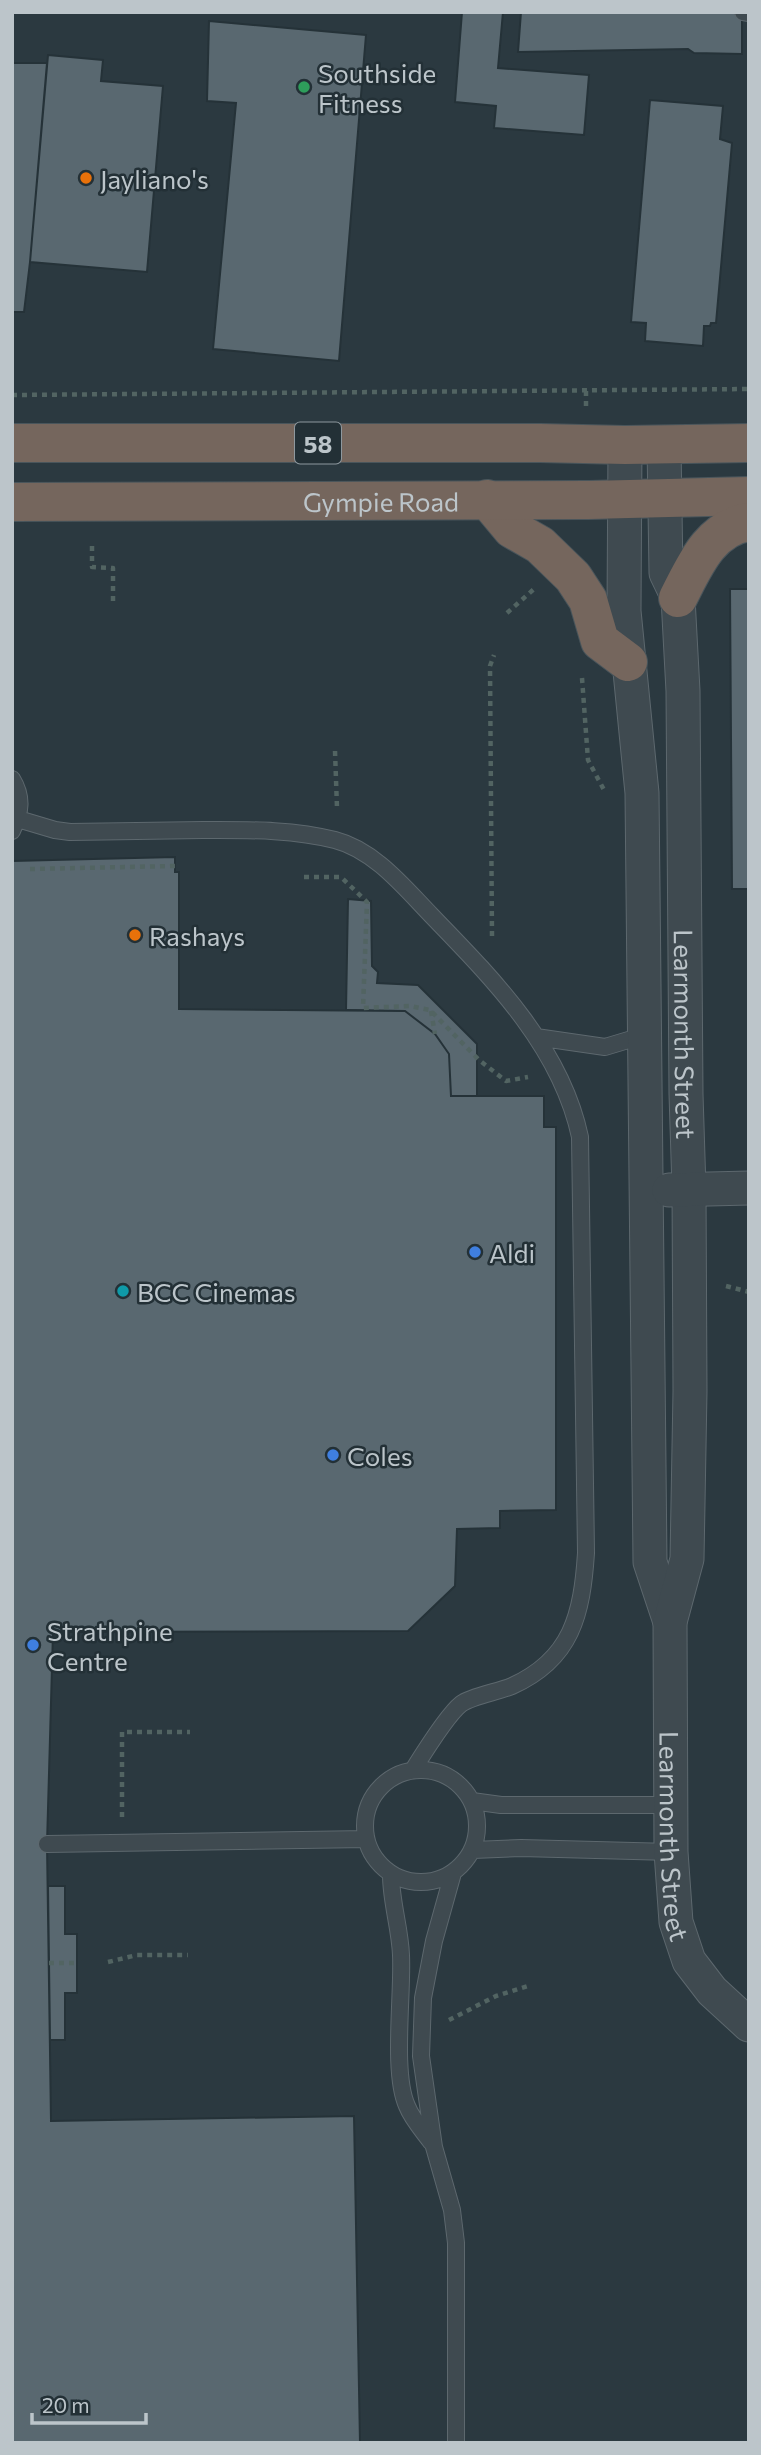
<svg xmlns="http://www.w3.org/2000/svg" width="761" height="2455" font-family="Commissioner,sans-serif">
	<rect width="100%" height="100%" fill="#2b3940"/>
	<path fill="#596870" stroke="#253238" stroke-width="2" d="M462 12H503L498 68 589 75 584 135 494 128 496 106 455 102Z
		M521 12H735L736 15H742V54L694 53 688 49 518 52Z
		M209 21 366 35 339 361 213 349 236 103 207 101Z
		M48 55 103 60 101 81 163 86 147 272 30 262Z
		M12 63H47L30 262 24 312H12Z
		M650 100 723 106 720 139 732 143 716 323H711L710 326H704L703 346 645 341 646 323 631 322Z
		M730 589H749V889H732Z
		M175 857V872H179V1009L405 1011 435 1034 449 1054 451 1096H544V1127H556V1510L500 1511V1528L457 1529 455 1586 408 1631 53 1632 47 1844 51 2121 354 2116 360 2443H12V861Z
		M348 899 371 901 372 966 378 972 377 983 418 985 477 1044V1096H451L449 1054 435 1034 405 1011 346 1010Z
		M48 1886H65V1934H77V1993H65V2040H50Z"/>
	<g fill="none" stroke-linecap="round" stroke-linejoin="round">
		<g stroke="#5d686e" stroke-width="18">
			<path id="lane" d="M743 12 749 13
				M12 779C23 797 21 812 12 831
				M18 819 55 830 70 832C114 831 159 831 203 830 247 830 292 829 335 840 374 850 404 887 431 915 492 978 561 1047 580 1137L586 1553C582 1614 572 1659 512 1686 498 1692 472 1696 461 1704 447 1715 423 1754 413 1770
				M536 1037 605 1047 645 1035
				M365 1826a56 56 0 1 1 112 0a56 56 0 1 1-112 0Z
				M472 1801 501 1805H670
				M47 1844 366 1839
				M473 1850 521 1848 671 1852
				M453 1873 434 1941 423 1998 421 2056 434 2147 452 2210 456 2243V2443
				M391 1875C391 1902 400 1928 401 1955 403 1994 392 2073 407 2106 412 2119 423 2131 431 2142"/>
		</g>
		<g stroke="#5d686e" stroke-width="35">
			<g id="street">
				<path d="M625 445 624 611 642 793 650 1562 670 1622"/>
				<path id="s1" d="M664 445 666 573 678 598 683 691 686 1094 689 1189 690 1391 687 1559 670 1622 671 1852 676 1922 689 1961 712 1991 749 2025"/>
				<path d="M669 1190 749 1188"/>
			</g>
		</g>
		<g stroke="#49555b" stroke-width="40">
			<g id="highway">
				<path d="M12 443H540L625 445 749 443"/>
				<path d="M487 499 512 529 540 545 573 577 588 600 600 641 628 662"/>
				<path id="s2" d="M12 502 589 500 749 496"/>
				<path d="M678 598C694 567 709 528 749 522"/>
			</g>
		</g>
		<path stroke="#526462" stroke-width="4.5" stroke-dasharray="5 5" stroke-linecap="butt" d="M12 395 749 389
			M586 406V389
			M92 546V567L113 568V601
			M507 613 534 589
			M582 678 588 760 604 790
			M335 751 337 808
			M30 869 175 866
			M304 877H341L367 902 363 1008 410 1006 430 1010 479 1060 506 1081 528 1077
			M492 936 490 666 494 655
			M431 1011 435 1034
			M726 1286 749 1292
			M122 1817V1732H190
			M108 1962 137 1955H188
			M49 1963H79
			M449 2020 496 1996 531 1985"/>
		<use href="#lane" stroke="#3f4a50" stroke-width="16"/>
		<use href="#street" stroke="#3f4a50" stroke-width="33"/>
		<use href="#highway" stroke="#75665d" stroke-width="38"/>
	</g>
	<circle fill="#2e9e5b" stroke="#233036" stroke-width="2.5" cx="304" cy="87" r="7"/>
	<g fill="#e8710a" stroke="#233036" stroke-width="2.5">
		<circle cx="86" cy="178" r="7"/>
		<circle cx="135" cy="935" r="7"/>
	</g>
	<g fill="#3f7fe0" stroke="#233036" stroke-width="2.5">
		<circle cx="475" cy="1252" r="7"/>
		<circle cx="333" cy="1455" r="7"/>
		<circle cx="33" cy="1645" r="7"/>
	</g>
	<circle fill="#0f9aa8" stroke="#233036" stroke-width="2.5" cx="123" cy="1291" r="7"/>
	<g text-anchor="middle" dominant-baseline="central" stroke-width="5" stroke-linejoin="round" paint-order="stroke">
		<rect fill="#233036" stroke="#8e989e" stroke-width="2" x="295" y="422.5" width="46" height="41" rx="5"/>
		<g font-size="24" font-weight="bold" fill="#bcc5ca">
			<text x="318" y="443">58</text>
		</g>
		<g font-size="26" fill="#bcc5ca" stroke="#233036" text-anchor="start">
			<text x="318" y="72">Southside<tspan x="318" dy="30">Fitness</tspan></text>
			<text x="100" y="178">Jayliano's</text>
			<text x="149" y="935">Rashays</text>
			<text x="489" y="1252">Aldi</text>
			<text x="137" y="1291">BCC Cinemas</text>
			<text x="347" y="1455">Coles</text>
			<text x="47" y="1630">Strathpine<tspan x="47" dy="30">Centre</tspan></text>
		</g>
		<g font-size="26" fill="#bcc5ca" stroke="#233036">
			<text stroke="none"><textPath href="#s2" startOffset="369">Gympie Road</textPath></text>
			<text stroke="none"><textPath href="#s1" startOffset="592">Learmonth Street</textPath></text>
			<text stroke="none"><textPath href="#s1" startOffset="1396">Learmonth Street</textPath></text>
		</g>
	</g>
	<rect width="761" height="2455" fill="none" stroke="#bcc5ca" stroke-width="28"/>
	<path d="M32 2413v10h114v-10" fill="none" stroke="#bcc5ca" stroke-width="3.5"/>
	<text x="42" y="2413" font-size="21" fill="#bcc5ca" stroke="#233036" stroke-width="5" paint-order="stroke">20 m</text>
</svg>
